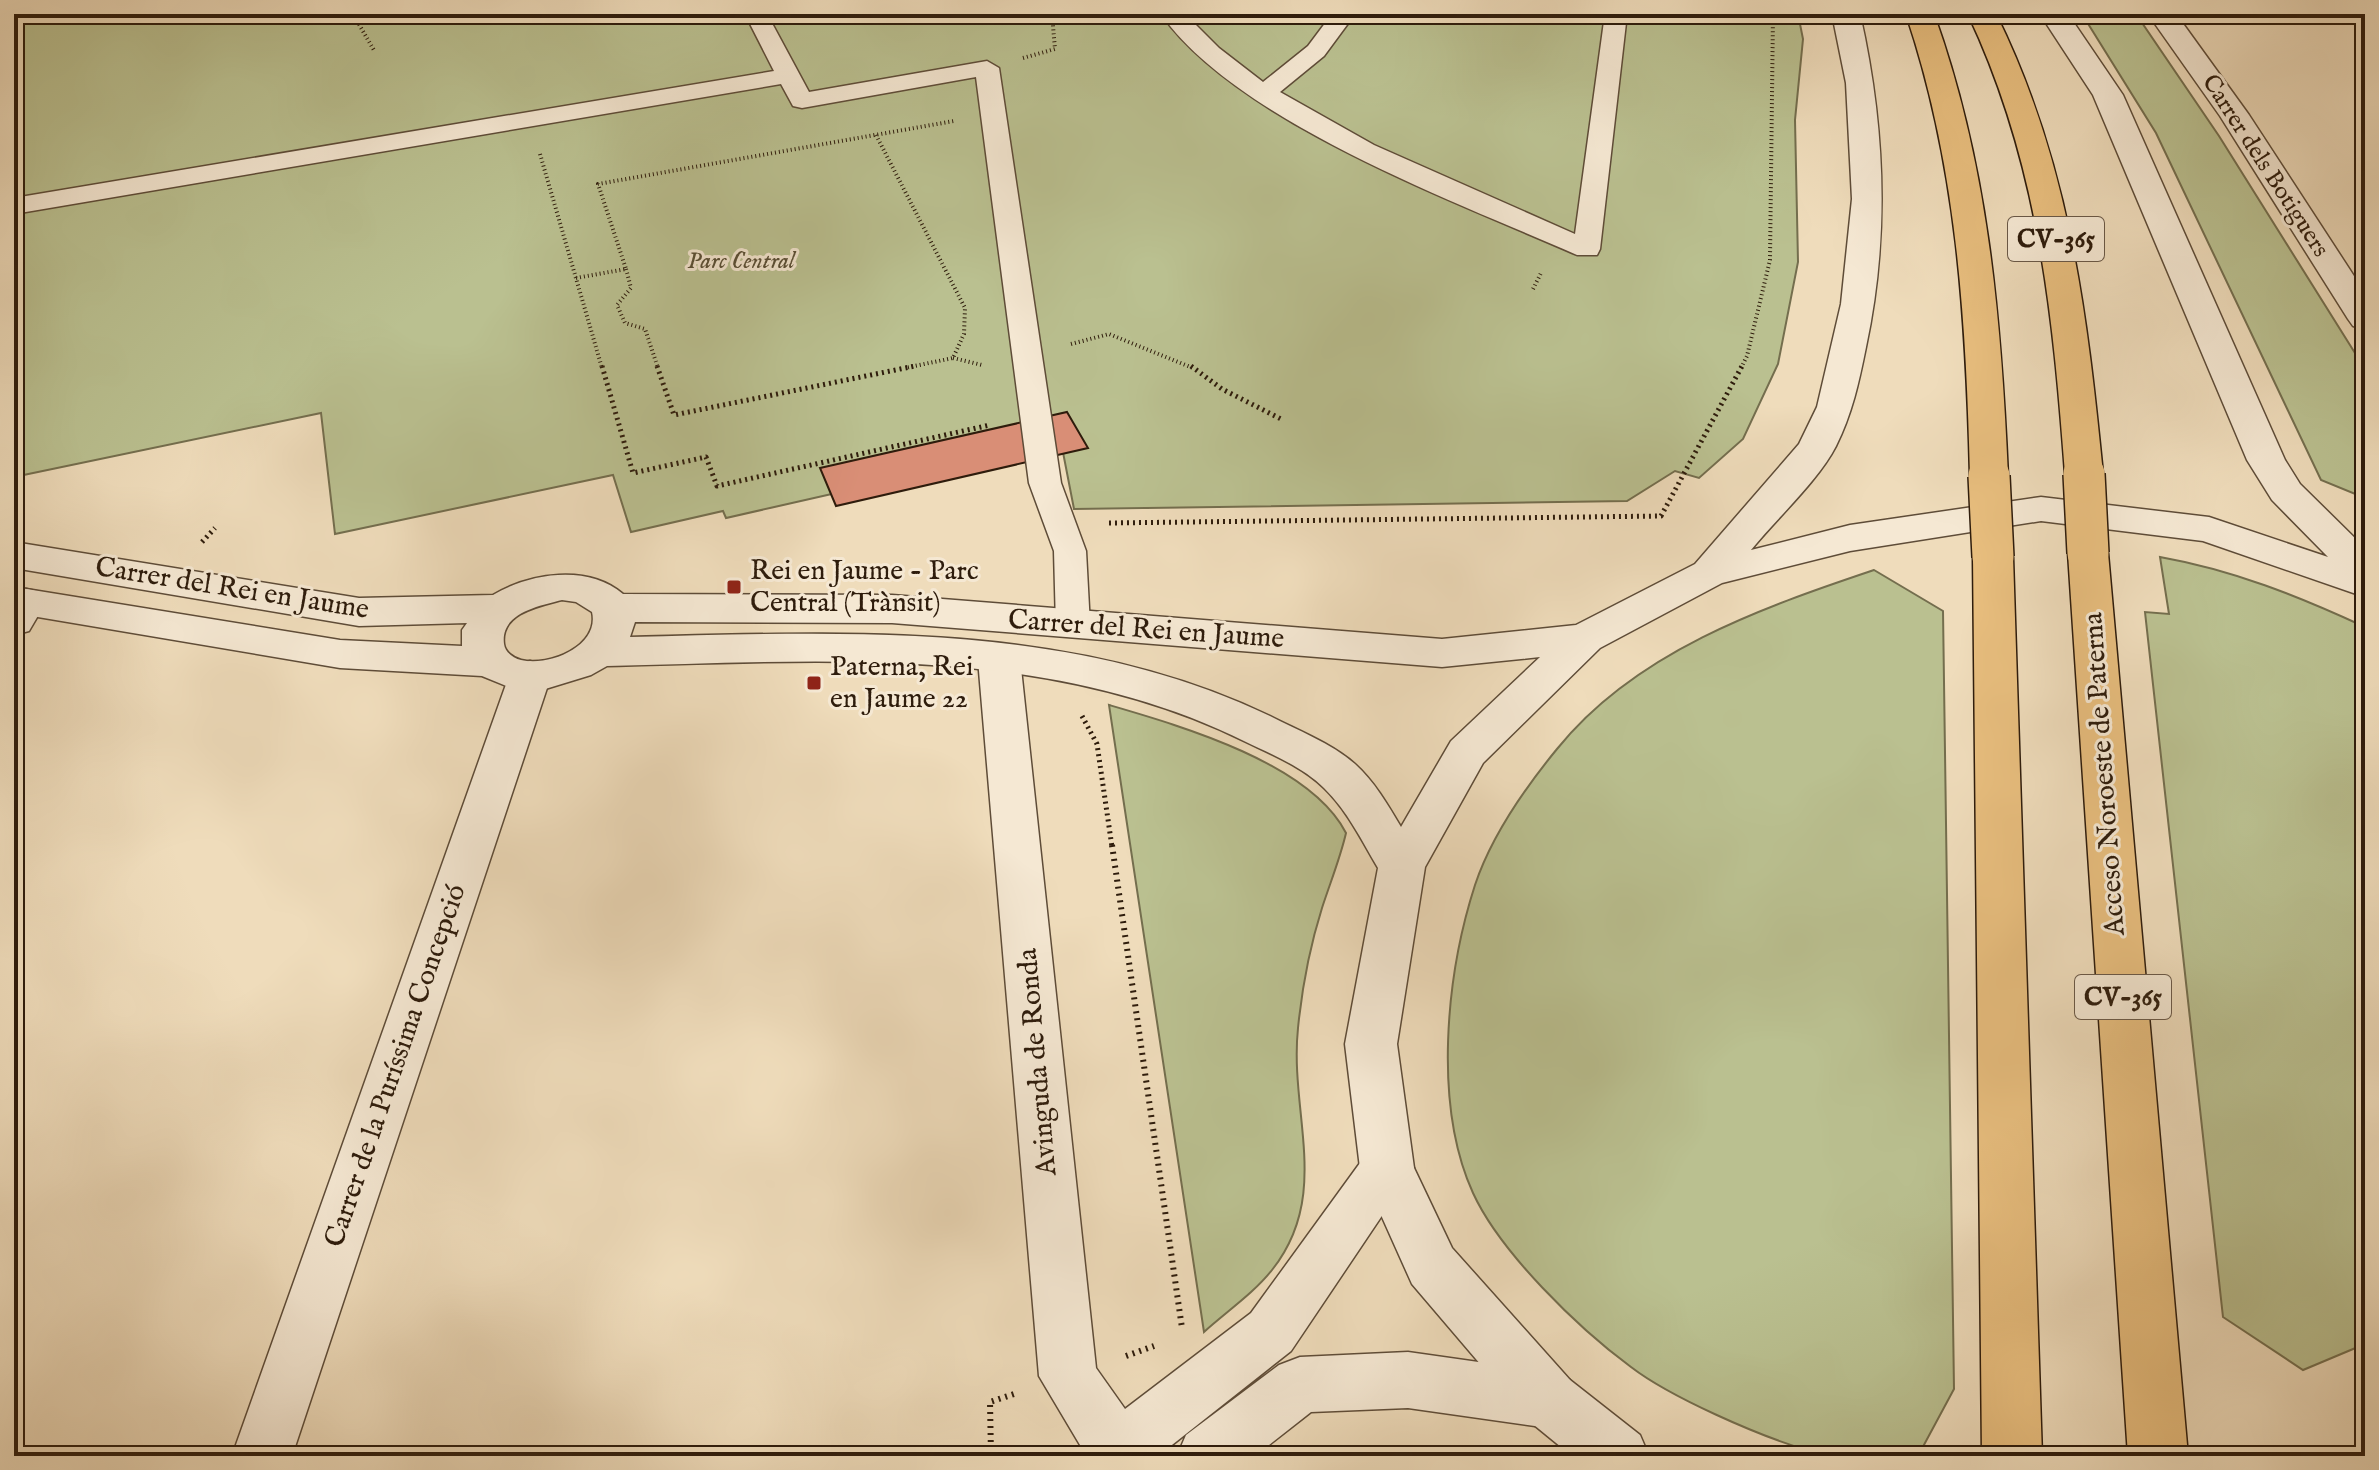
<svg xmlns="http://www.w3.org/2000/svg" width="2379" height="1470" font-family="'IM FELL English',serif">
	<rect width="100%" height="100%" fill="#efdcbb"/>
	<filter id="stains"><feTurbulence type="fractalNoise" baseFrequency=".0025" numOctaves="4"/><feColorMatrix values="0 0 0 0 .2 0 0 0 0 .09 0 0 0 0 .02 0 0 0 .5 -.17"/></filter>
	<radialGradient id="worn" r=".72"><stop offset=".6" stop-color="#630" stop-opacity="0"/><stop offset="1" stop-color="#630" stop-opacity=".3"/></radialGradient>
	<path fill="#bac090" stroke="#746e4e" stroke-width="2" d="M14 14H1798L1803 39 1795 120 1798 262 1778 364 1743 439 1699 478 1675 471 1627 501 1074 509 1061 442 726 518 723 511 631 532 613 475 335 534 321 413 14 477Z
		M2082 14H2136L2219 136 2365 369V498L2321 480 2156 133Z
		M2160 557C2233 570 2298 596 2365 627V1344L2303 1370 2223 1317 2145 612 2169 614Z
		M1874 570 1943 611 1954 1389 1918 1456C1881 1456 1842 1460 1807 1450 1759 1436 1670 1397 1631 1367 1578 1328 1500 1252 1473 1193 1433 1105 1446 975 1475 885 1491 837 1525 788 1557 749 1635 652 1761 608 1874 570Z
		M1109 705C1181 726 1310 763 1346 833 1340 859 1330 883 1322 908 1310 946 1302 988 1298 1028 1289 1114 1332 1194 1272 1270 1254 1293 1226 1312 1204 1332Z"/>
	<path fill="#d98e76" stroke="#2e1c0c" stroke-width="2" d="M1067 412 1088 448 836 506 820 468Z"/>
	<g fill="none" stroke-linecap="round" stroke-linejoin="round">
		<g stroke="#5e4c38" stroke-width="3">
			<path id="pedestrian" d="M745 14H767L809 92 987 61 999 68 1061 483 1086 551 1090 626 1085 634 1073 637 1061 634 1056 626 1054 551 1029 483 976 77 802 108 793 106 781 84 14 214V198L774 71Z
				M1161 14H1185L1219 48 1263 82 1308 46 1332 14H1355L1324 56 1280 92 1374 145 1575 234 1605 14H1627L1600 249 1597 255H1577C1457 202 1237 122 1161 14Z"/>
		</g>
		<g stroke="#5e4c38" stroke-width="3">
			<path id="minor" d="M2148 14H2176L2249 115 2365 293V329L2353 326 2348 319 2220 116Z
				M26 589 40 592 46 602 29 631 14 635V592Z
				M999 645 1014 649 1020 659 1096 1368 1125 1409 1251 1313 1368 1152 1387 1145 1406 1152 1414 1168 1291 1351 1158 1456H1081L1083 1450 1039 1376 978 659 984 649Z
				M530 661 545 666 551 676 292 1456H232L509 676 515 666Z
				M1408 1352 1549 1372 1570 1380 1579 1400 1570 1420 1549 1428 1408 1408 1311 1412 1255 1456H1177L1186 1435 1279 1365 1300 1357Z"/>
		</g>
		<g stroke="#5e4c38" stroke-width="3">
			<path id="tertiary" d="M1832 14H1860C1885 125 1890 235 1866 347 1859 382 1852 414 1836 446 1818 481 1776 519 1751 550L1850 525 2041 497 2209 517 2328 557 2272 500 2247 460 2093 95 2040 14H2068L2123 95 2285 460 2300 484 2365 548V597L2203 541 2041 521 1850 551 1722 583 1600 648 1483 763 1425 867 1397 1044 1414 1168 1452 1248 1570 1380 1640 1435 1649 1456H1572L1528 1420 1412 1284 1360 1168 1345 1044 1378 868C1362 841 1347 810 1324 788 1303 767 1271 754 1246 742 1047 643 822 661 607 666L591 675 542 690 514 689 482 676 340 668 14 613V587L340 640 462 646V630L467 623 359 626 14 568V542L359 598 493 595C530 573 588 564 623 594L892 595 1442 639 1576 625 1695 564 1799 444 1817 407 1841 304 1852 199 1846 83ZM562 600 576 602 592 612C600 646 549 667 521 660 513 658 505 652 504 644 500 613 539 606 562 600ZM635 622 892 623 1442 667 1540 657 1451 741 1401 827C1388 805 1374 781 1355 764 1331 743 1297 730 1270 716 1071 620 846 632 630 637Z"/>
		</g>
		<g stroke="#2e1c0c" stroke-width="3">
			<path id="primary" d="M1906 14H1934C1988 164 2001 317 2008 476L2002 484 1989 488 1976 484 1970 476C1966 318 1957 165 1906 14Z
				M1968 14H1996C2069 162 2087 312 2103 474L2097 482 2084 486 2071 482 2065 474C2053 312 2038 162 1968 14Z
				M2088 540 2102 544 2108 553 2188 1456H2128L2068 553 2074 544Z
				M1993 544 2007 548 2013 557 2042 1456H1982L1973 557 1979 548Z"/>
		</g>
		<path stroke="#2e1c0c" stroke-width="4" stroke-dasharray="1 3" stroke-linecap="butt" d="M353 14 375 52
			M1023 58 1055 49 1052 14
			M876 135 965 308 964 334 953 358 905 368
			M540 154 602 368
			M626 269 631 288 617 305 625 323 645 329 658 368
			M576 278 626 269 598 184 954 121
			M1533 289 1541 273
			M1071 344 1109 334 1193 368
			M953 358 982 365
			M1741 368 1747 356 1770 260 1773 14"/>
		<path stroke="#2e1c0c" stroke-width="5" stroke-dasharray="2 4" stroke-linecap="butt" d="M602 366 633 473 706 457 717 486 990 425
			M657 366 674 415 915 366
			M1191 366 1222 389 1283 420
			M1109 523 1661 516 1742 366
			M202 542 215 528
			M1082 716 1097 744 1112 847"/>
		<path stroke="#2e1c0c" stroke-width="6" stroke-dasharray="2 5" stroke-linecap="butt" d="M1112 845 1182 1328
			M1126 1356 1154 1346
			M991 1456 990 1402 1014 1394"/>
		<use href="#pedestrian" fill="#f5e8d3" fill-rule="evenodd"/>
		<use href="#minor" fill="#f5e8d3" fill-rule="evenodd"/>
		<use href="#tertiary" fill="#f5e8d3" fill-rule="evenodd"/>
		<use href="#primary" fill="#e8be7e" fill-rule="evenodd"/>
		<g stroke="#2e1c0c" stroke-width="44" stroke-linecap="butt">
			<path id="primary-bridge" d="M2084 474 2088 553
				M1989 476 1993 557"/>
		</g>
		<use href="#primary-bridge" stroke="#e8be7e" stroke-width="41"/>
	</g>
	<g fill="#8f2418" stroke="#f5e8d3" stroke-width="3">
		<rect x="726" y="579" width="16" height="16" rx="4"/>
		<rect x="806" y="675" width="16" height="16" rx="4"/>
	</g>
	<g text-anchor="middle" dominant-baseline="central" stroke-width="6" stroke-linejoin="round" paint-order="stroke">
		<g font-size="24" fill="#2e1c0c" stroke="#f5e8d3">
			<text transform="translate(2265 166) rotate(57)">Carrer dels Botiguers</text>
		</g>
		<g font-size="24" font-style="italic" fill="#584d34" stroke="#f5e8d3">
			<text x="741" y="261">Parc Central</text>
		</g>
		<g fill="#f5e8d3" stroke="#6a5948" stroke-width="2">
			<rect x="2008" y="217" width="96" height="44" rx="6"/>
			<rect x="2075" y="975" width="96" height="44" rx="6"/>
		</g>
		<g font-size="26" font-weight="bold" fill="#2e1c0c">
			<text x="2056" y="239">CV-365</text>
			<text x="2123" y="997">CV-365</text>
		</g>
		<g font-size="28" fill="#2e1c0c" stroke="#f5e8d3" text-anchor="start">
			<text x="750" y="571">Rei en Jaume - Parc<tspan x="750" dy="32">Central (Trànsit)</tspan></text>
			<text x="830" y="667">Paterna, Rei<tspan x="830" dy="32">en Jaume 22</tspan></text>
		</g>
		<g font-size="28" fill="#2e1c0c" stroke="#f5e8d3">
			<text transform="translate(232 589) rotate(9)">Carrer del Rei en Jaume</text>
			<text transform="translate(1146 630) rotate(4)">Carrer del Rei en Jaume</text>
			<text transform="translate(2105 774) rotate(-94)">Acceso Noroeste de Paterna</text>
			<text transform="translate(1038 1062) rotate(-95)">Avinguda de Ronda</text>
			<text transform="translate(396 1066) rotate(-71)">Carrer de la Puríssima Concepció</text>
		</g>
	</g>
	<rect width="2379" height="1470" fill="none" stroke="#efdcbb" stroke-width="48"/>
	<rect x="16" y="16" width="2347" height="1438" fill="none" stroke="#2e1c0c" stroke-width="4"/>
	<rect x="24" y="24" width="2331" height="1422" fill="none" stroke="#2e1c0c" stroke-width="2"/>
	<rect width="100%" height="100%" filter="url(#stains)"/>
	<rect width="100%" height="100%" fill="url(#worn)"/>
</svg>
